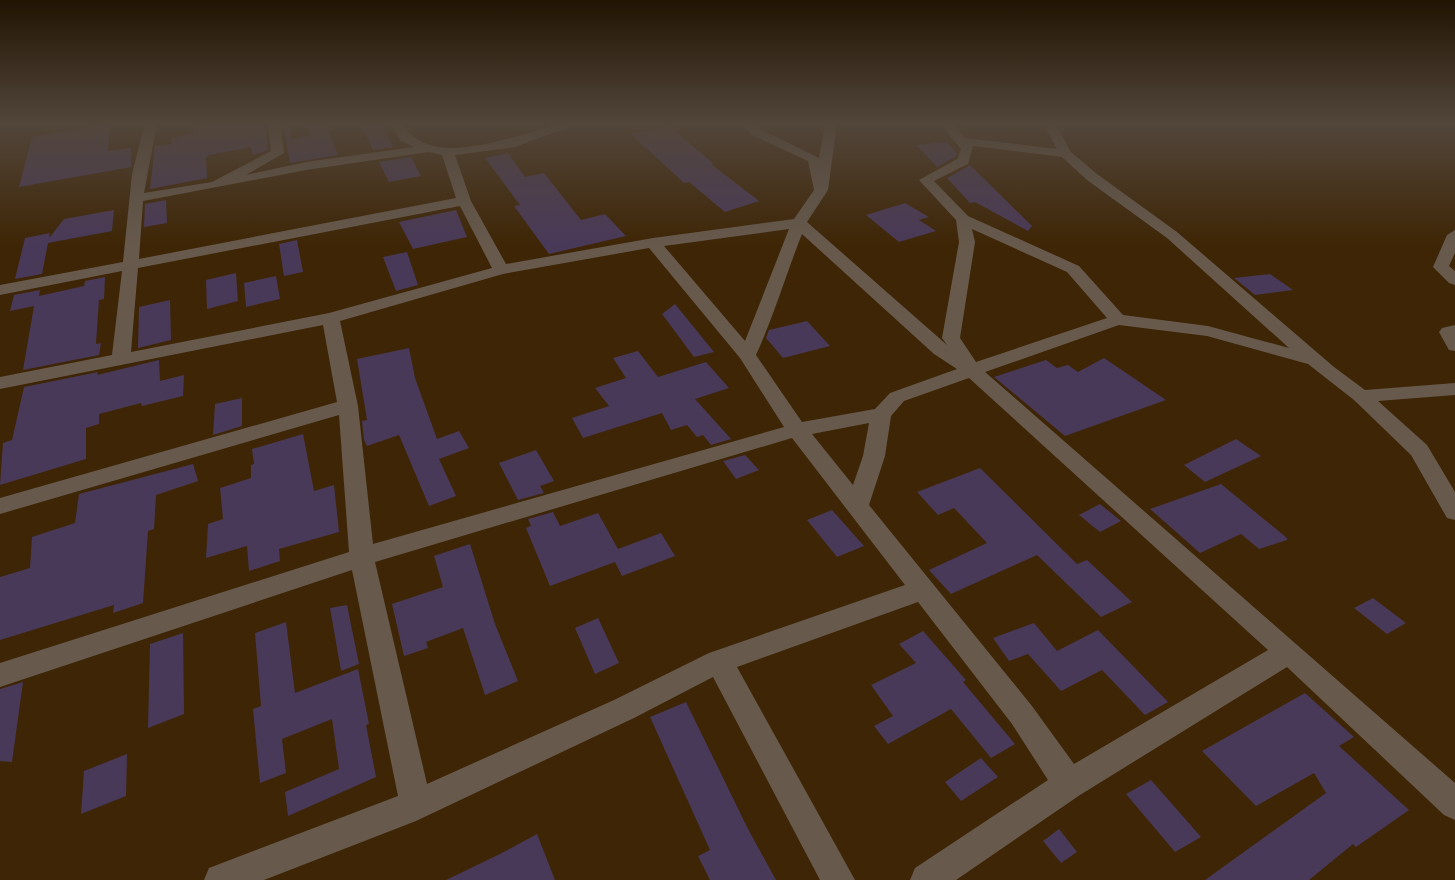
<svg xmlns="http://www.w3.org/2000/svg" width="1455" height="880" font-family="'PT Sans',sans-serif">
	<rect width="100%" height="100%" fill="#3e2505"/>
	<path fill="#493959" d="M221 123H265L268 150 253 155 251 147 209 155 206 158 207 178 150 189 155 146 172 144 171 138 193 134 192 128Z
		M283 123H289L291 139 311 136 306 123H325L338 155 290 163Z
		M360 123H381L393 147 373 150Z
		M110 124 108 151 131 148V167L19 187 32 137Z
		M669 126 714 164H711L759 201 725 212 689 182 684 183 631 134Z
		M946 142 957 153 955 157 937 167 916 145Z
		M508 153 525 177 544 173 581 220 605 214 626 236 549 254 514 206 520 205 485 158Z
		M411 157 421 176 389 182 379 162Z
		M970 165 1032 226 1028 231 975 202 970 203 947 178Z
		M166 200 167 223 144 227 145 204Z
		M905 203 929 217 919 220 936 231 899 242 866 215Z
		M114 210 112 231 48 243 42 274 15 279 25 238 50 233 49 238 64 219Z
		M456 210 467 237 413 249 399 222Z
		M297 240 303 272 284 276 279 244Z
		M407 252 418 285 396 291 383 257Z
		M236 273 238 301 207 309 206 280Z
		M1270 274 1293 290 1255 295 1234 278Z
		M276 276 280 299 246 307 244 283Z
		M105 277 104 299 99 300 96 344 101 343 99 355 23 370 34 306 10 311 14 295 40 290 39 296 84 286 85 281Z
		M170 300 171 340 138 348 139 307Z
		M675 304 714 352 694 357 662 314Z
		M807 321 830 346 783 358 766 338 769 330Z
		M409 348 415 378 437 439 459 431 469 448 439 459 456 496 429 506 399 435 367 446 364 440 362 421 367 420 357 359Z
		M638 351 658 377 706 362 729 388 695 399 731 439 711 445 703 435 697 437 687 425 671 430 662 413 583 438 572 418 609 406 595 388 626 378 613 358Z
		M1104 358 1166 400 1065 436 994 377 1046 360 1057 368 1068 365 1078 372Z
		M159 360 160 381 184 375 183 396 142 406 141 403 99 414V424L86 428V459L0 485 3 443 12 440 24 387 98 372 97 375Z
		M242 398V426L213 435 215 404Z
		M303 434 314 491 334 485 339 532 279 549 280 561 249 571 247 546 206 558 208 524 223 519 220 488 251 478V465L254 464 252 449Z
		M1236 439 1261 456 1205 482 1184 465Z
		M536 450 554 481 540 486 544 493 518 500 499 463Z
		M745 455 759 470 736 479 723 461Z
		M193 464 198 481 156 495 154 529 148 531 143 603 113 613 114 605 0 640V577L30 568 32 537 75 523 79 494Z
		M980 468 1077 564 1087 560 1132 602 1101 617 1037 555 951 594 929 570 987 543 954 508 938 515 917 492Z
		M1221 484 1287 538V540L1259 549 1241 534 1200 553 1150 509Z
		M1100 504 1121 521 1100 532 1079 515Z
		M832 510 864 546 837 557 807 520Z
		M553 512 560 526 598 513 618 549 661 533 675 556 622 576 615 562 550 586 526 528 531 526 528 519Z
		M470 544 495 624 518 681 485 695 463 628 426 642 428 648 404 656 392 604 443 587 434 556Z
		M1373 598 1406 623 1387 634 1354 608Z
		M347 605 359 664 341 671 330 608Z
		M598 618 619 663 595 674 575 628Z
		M286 622 295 693 358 669 369 724 366 725 376 777 288 816 285 792 339 769 332 719 282 739 286 773 260 783 253 709 261 706 255 633Z
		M1034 623 1057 651 1098 630 1168 702 1145 715 1102 670 1061 691 1028 654 1009 661 993 638Z
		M923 631 966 680 963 682 1015 744 991 758 951 709 888 744 874 726 893 716 871 685 916 663 899 644Z
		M183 633 184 714 148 728 150 644Z
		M23 682 12 762 0 761V689Z
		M1305 693 1354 737 1339 746 1409 810 1356 847 1353 844 1309 880H1205L1326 793 1314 773 1256 806 1202 751Z
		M686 702 748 829 776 880H710L698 856 710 850 650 717Z
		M127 754 126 796 81 814 84 771Z
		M981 758 998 777 961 801 945 782Z
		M1151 780 1201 837 1175 852 1126 794Z
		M1059 829 1077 852 1061 863 1043 841Z
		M537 834 555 880H446L500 854Z"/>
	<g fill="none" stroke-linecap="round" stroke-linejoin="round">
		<path fill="#675a4d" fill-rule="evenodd" d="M145 123H157L144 193 212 182 271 151 268 123H280L284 153 246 175 306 162 414 147 400 140 390 123H402C435 179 532 123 579 123L515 147 455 155 471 201 506 264 653 238 794 219 814 190 808 161 752 135 740 123H753L760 129 819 158 825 123H837L828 190 807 222 947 345 942 338 959 242 956 220 919 180 957 159 961 149 939 123H952L965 138 1057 149 1043 123H1055L1071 152 1097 174 1177 232 1334 367 1365 390 1455 383V395L1378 401 1427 445 1455 492V520L1447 518 1411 455 1354 400 1308 364 1207 336 1119 325 985 372 1455 783V820L1444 815 1287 667 1080 795 956 880H910L915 868 1048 780 1012 724 918 602 737 667 855 880H820L713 677 634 718 416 821 264 880H204L209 868 398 796 352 570 0 687V663L349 552 339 415 0 514V498L337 402 323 325 0 389V377L112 355 122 271 0 295V285L123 262 132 174ZM973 146 1062 157 1087 180 1167 238 1289 348 1208 326 1123 315 1079 266 968 216 934 181 968 164ZM429 152 442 155 456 198 139 259 143 201 306 170ZM460 206 492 268 329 313 131 352 138 268ZM789 229 745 341 664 246ZM972 229 1067 272 1107 318 976 362 960 338 975 242ZM802 234 934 354 957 369 890 393 875 409 802 422 756 355C774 316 786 274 802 234ZM649 248 740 358 784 427 373 544 358 406 340 321 503 274ZM969 378 1268 650 1074 764 1032 706 869 505 885 456 891 416 904 401ZM869 423 863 456 853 485 812 434ZM792 438 905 585 709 653 614 700 427 784 375 562Z
			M1455 230V253L1449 266 1455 271V285L1449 283 1433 267 1447 235Z
			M1455 325V351L1449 350 1439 332 1442 328Z"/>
	</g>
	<linearGradient id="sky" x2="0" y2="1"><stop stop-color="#221403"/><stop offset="0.5" stop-color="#52463b"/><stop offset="1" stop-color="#52463b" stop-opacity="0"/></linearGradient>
	<rect width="1455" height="246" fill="url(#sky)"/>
</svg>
